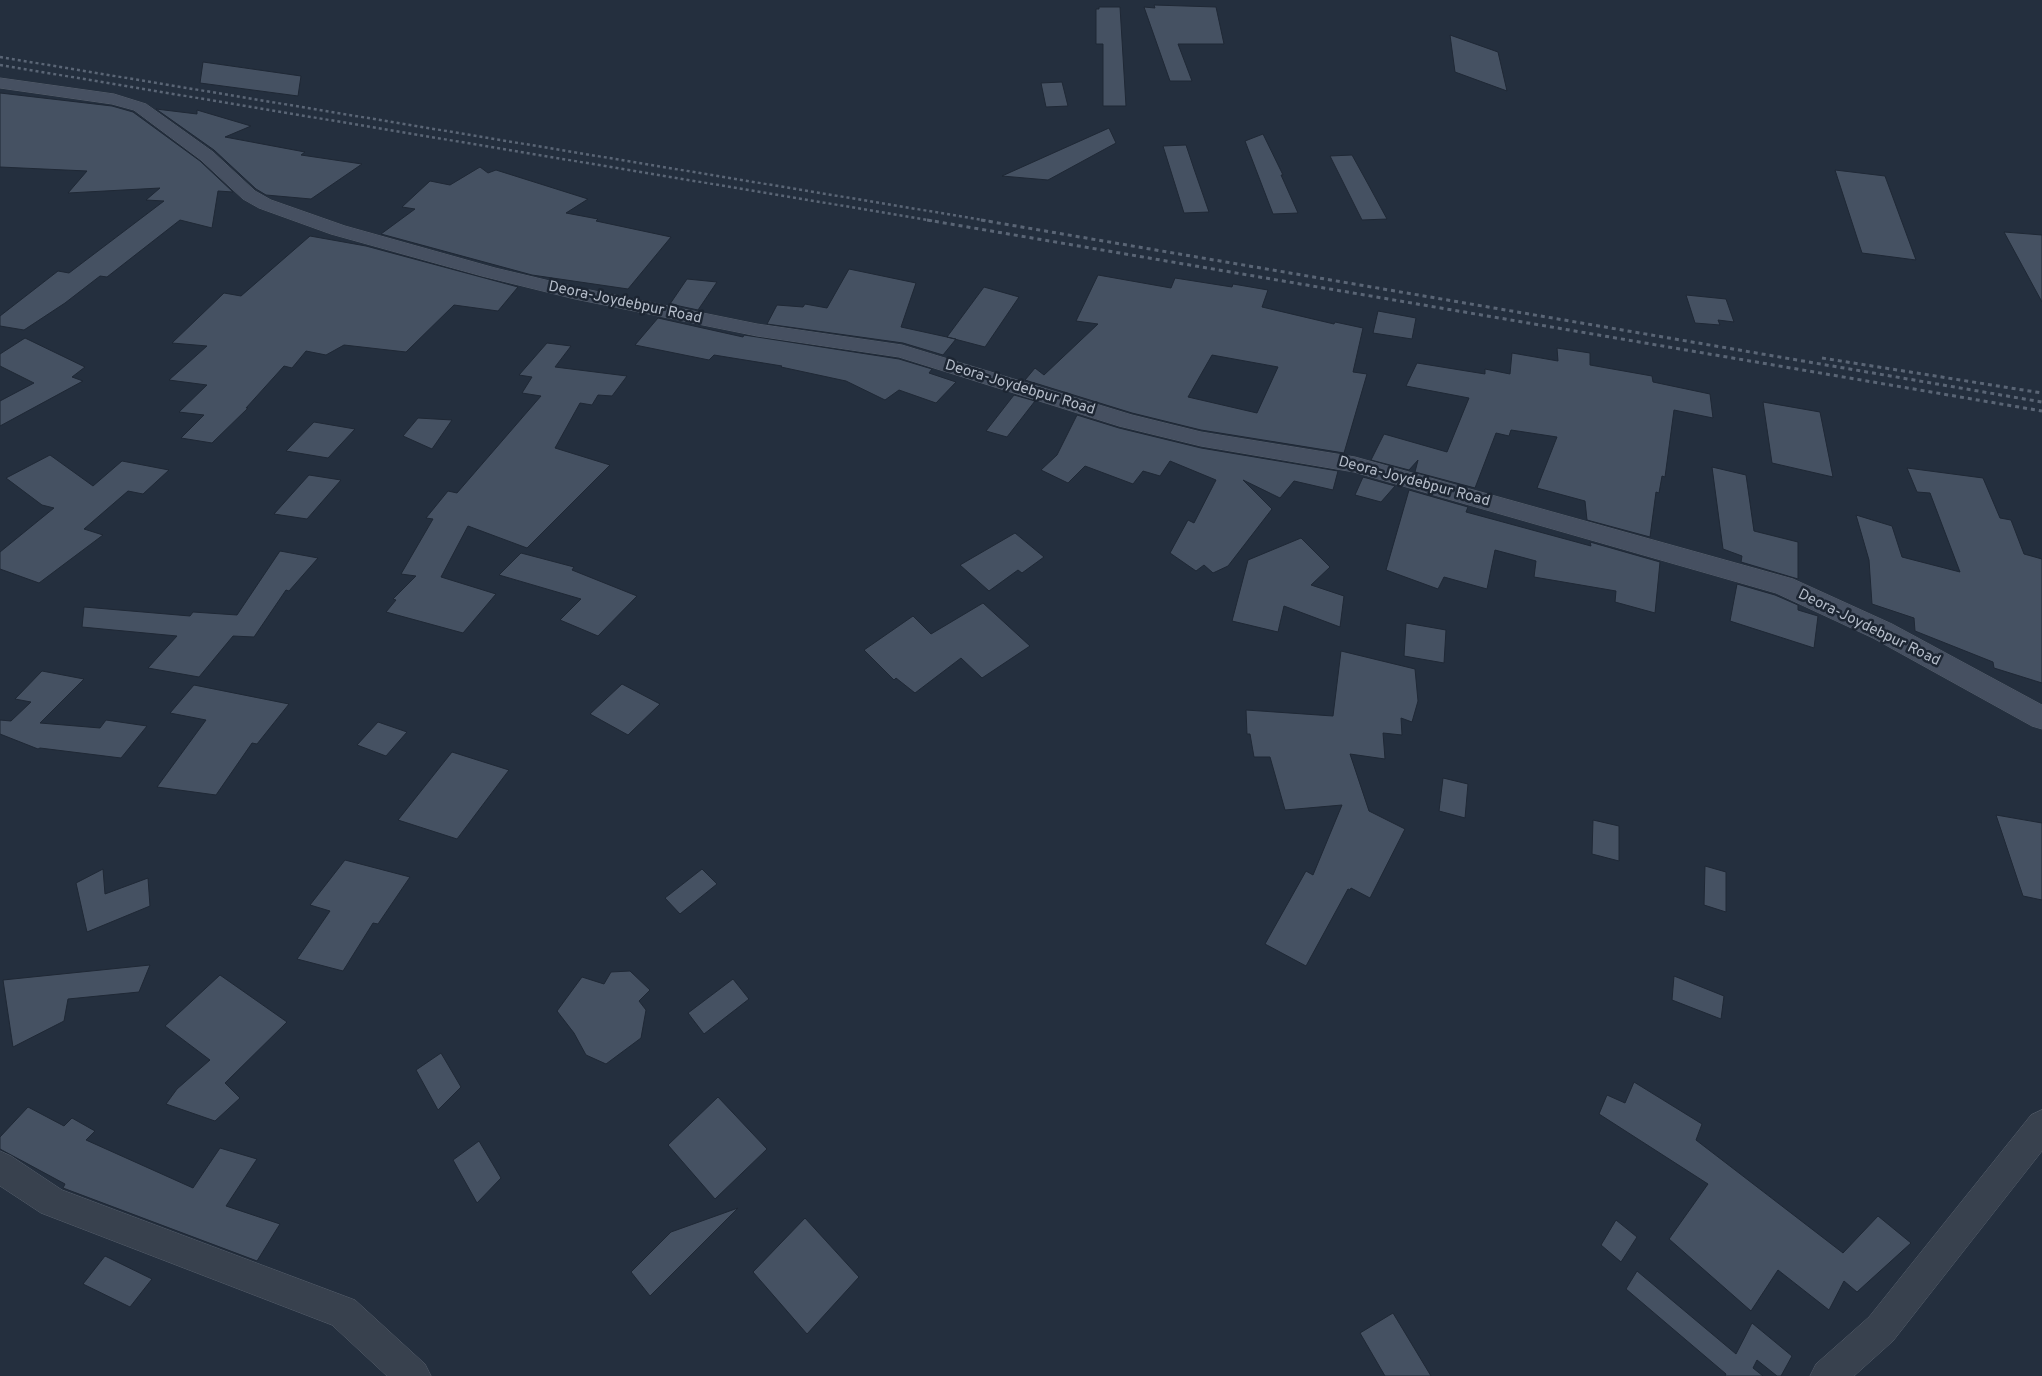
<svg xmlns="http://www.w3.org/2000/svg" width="2042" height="1376" font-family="Overpass,sans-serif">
	<rect width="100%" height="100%" fill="#242f3e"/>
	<path fill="#455162" stroke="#1f2835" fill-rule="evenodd" d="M1154 5 1216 7 1224 44H1178L1192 81H1170L1144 7 1155 8Z
		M1099 7H1120L1126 106H1103V44H1096V9H1099Z
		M1450 35 1498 52 1507 91 1455 72Z
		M203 62 301 76 298 96 200 83Z
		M1062 82 1068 106 1046 107 1041 83Z
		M0 93 112 106 133 112 200 161 233 192 218 191 212 228 180 220 107 277 100 276 65 303 24 330 0 326V316L58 271 69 273 164 201 146 200 160 188 68 193 87 171 0 167Z
		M156 109 197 114V110L251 126 225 137 305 152 301 155 362 164 311 199 266 195 256 189 214 150Z
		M1109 128 1116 143 1048 180 1002 176Z
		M1263 134 1283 175H1281L1298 213 1273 214 1245 141Z
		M1186 145 1194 169 1209 212 1184 213 1163 146Z
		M1352 155 1368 184 1387 219 1362 220 1330 156Z
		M480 167 488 173 496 170 588 199 566 213 598 219 596 221 671 237 628 289 532 275 381 234 415 209 402 207 430 181 450 185Z
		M1835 170 1885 176 1916 260 1862 253Z
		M2004 232 2042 235V302Z
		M310 236 366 246 518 287 498 311 454 305 406 352 344 345 326 355 306 351 292 368 284 366 246 408H248L212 443 181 438 204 415 179 412 207 385 169 380 207 346 172 343 224 293 241 296Z
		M849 269 916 283 901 327 956 339 943 355 903 343 767 324 777 305 803 307 805 304 827 308Z
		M1098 275 1171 288 1175 278 1232 287 1233 284 1268 290 1262 307 1334 324 1335 322 1363 328 1353 372 1367 374 1344 453 1201 430 1132 413 1025 380 1035 368 1044 375 1098 324 1076 321ZM1212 355 1278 367 1257 413 1188 397Z
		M687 279 717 282 698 310 670 304Z
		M984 287 1019 297 985 347 947 337Z
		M1686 295 1726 299 1734 322 1718 320 1720 325 1695 323Z
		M1378 311 1416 318 1412 339 1373 333Z
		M658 318 743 337 744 335 899 359 932 369 929 373 956 382 936 403 899 390 885 400 846 381 781 367 782 366 714 355 709 360 635 345Z
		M25 338 85 367 72 377 83 381 0 426V401L34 383 0 366V354Z
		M547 343 571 346 555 367 627 376 612 396 598 395 592 405 580 403 555 448 610 465 527 548 468 526 441 577 496 594 463 633 386 612 396 600 393 599 416 576 401 574 433 519 426 518 448 491 457 493 541 396 522 393 532 377 519 375Z
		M1557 348 1590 353V365L1652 376 1653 382 1710 394 1713 418 1674 410 1665 477 1662 476 1659 493 1656 492 1650 537 1587 520 1585 501 1537 488 1557 437 1511 430 1509 436 1496 433 1475 488 1415 472 1418 460 1409 470 1371 460 1384 434 1447 452 1469 398 1406 386 1417 363 1485 374V369L1510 374 1512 353 1558 361Z
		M1014 395 1035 401 1007 437 986 431Z
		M1763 402 1820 412 1833 477 1772 463Z
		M1077 415 1119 428 1201 448 1338 471 1333 490 1294 481 1280 498 1243 480 1272 509 1228 566 1213 573 1204 565 1196 571 1170 553 1188 520 1194 523 1216 480 1170 461 1160 476 1143 471 1133 484 1085 466 1068 483 1041 470 1057 455Z
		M418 418 452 420 432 449 403 436Z
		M314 422 355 429 328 458 286 451Z
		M50 455 93 486 122 461 169 470 143 494 128 491 84 529 103 535 39 583 0 569V552L54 508 42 505 6 478Z
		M1712 467 1746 475 1754 531 1798 542V579L1741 562 1742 556 1723 549Z
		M1907 468 1983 478 2000 518 2011 520 2024 554 2042 559V683L1994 668 1993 662 1915 631 1914 618 1872 604 1869 560 1856 515 1892 526 1902 557 1960 572 1930 493 1917 492Z
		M309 475 341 480 307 519 274 514Z
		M1363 477 1395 486 1381 502 1355 495Z
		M1409 490 1468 507 1466 512 1591 546 1590 542 1660 562 1655 613 1615 602 1616 591 1534 577 1536 561 1495 550 1487 589 1444 577 1438 589 1386 570Z
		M1015 533 1044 557 1022 573 1018 570 989 591 960 565Z
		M1301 538 1330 567 1311 585 1344 596 1340 627 1284 606 1278 632 1232 621 1248 560Z
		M280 551 318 558 289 591 286 590 254 637 233 636 199 677 148 668 177 636 82 627 84 607 190 616 193 612 237 615Z
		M521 553 574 567 572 570 637 596 598 636 560 620 581 599 499 575Z
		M1737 584 1775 595 1798 605V610L1818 616 1814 648 1730 621Z
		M983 603 1030 646 982 678 961 658 915 693 896 678 894 680 864 650 913 616 931 634Z
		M1406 623 1446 630 1444 663 1404 656Z
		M1341 651 1415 669 1418 701 1412 722 1401 718 1402 735 1383 733 1385 759 1350 754 1369 811 1405 829 1370 898 1351 888 1350 890 1348 889 1306 966 1265 944 1306 871 1313 875 1342 805 1285 810 1270 757H1254L1250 734H1247L1246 710 1333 716Z
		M42 671 84 679 40 723 100 728 106 720 147 726 121 758 40 748 38 749 0 734V720L11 721 31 702 15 699Z
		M622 684 660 704 628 735 590 714Z
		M194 685 289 704 257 744 252 743 216 795 157 787 206 720 170 713Z
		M378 722 407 732 386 756 357 745Z
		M452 752 509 770 457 839 398 820Z
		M1443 778 1468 784 1465 818 1439 811Z
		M1996 815 2042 823V900L2023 896Z
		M1593 820 1619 826V861L1592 854Z
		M345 860 410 877 378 924 373 923 343 971 297 959 330 911 310 905Z
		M1705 866 1726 872V912L1704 905Z
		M103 869 105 894 148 878 150 906 87 932 76 883Z
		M702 869 717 884 680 914 665 898Z
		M150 965 139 992 68 999 64 1021 13 1047 3 980Z
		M630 971 650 990 639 1001 646 1010 641 1038 606 1064 586 1055 574 1033 557 1011 582 977 604 984 611 972Z
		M220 975 287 1022 225 1083 240 1098 215 1121 166 1104 177 1089 210 1060 165 1026Z
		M1674 976 1724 996 1721 1019 1672 1000Z
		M733 979 749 999 704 1034 688 1013Z
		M441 1053 461 1087 438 1110 416 1070Z
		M1634 1082 1702 1124 1696 1140 1843 1253 1878 1216 1911 1243 1857 1292 1844 1281 1829 1310 1778 1270 1751 1311 1669 1239 1708 1184 1599 1114 1607 1095 1625 1103Z
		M718 1097 767 1149 715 1199 668 1145Z
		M28 1107 64 1126 72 1118 95 1131 86 1140 193 1188 220 1148 257 1159 226 1206 280 1224 257 1261 63 1188 65 1184 0 1149V1137Z
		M479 1141 501 1178 477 1203 453 1160Z
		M738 1208 650 1296 631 1272 671 1232Z
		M805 1218 859 1277 807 1334 753 1272Z
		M1616 1220 1637 1237 1621 1262 1601 1245Z
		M105 1256 152 1279 130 1307 83 1284Z
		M1637 1271 1736 1354 1752 1323 1792 1356 1781 1376H1777L1757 1360 1753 1368 1763 1376H1725L1726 1374 1626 1289Z
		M1393 1313 1431 1376H1385L1360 1333Z"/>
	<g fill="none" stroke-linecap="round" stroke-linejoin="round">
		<g stroke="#565f6c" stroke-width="1">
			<path id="street" d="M2042 1110V1151L1893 1341 1854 1376H1810L1816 1364 1869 1317 2031 1115Z
				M0 1151 11 1156 62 1190 355 1300 425 1364 431 1376H387L332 1325 41 1213 0 1186Z"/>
		</g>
		<g stroke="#565f6c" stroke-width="1">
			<path id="secondary" d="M0 78 114 94 146 104 213 152 255 191 271 200 345 226 495 268 575 287 757 324 902 345 1132 415 1201 432 1355 457 1793 579 1892 624 2042 705V729L2032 726 1873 638 1776 593 1354 472 1201 446 1119 426 899 357 757 336 575 299 482 276 331 234 259 208 243 199 201 160 134 110 112 104 0 88Z"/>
		</g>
		<use href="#street" fill="#38414e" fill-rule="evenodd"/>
		<use href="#secondary" fill="#465061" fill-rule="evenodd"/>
		<path stroke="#5a6575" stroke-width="2.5" stroke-dasharray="3 3" stroke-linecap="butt" d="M0 57 989 221
			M0 65 934 221"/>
		<path stroke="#5a6575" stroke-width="3" stroke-dasharray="4 4" stroke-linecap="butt" d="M927 220 2042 411
			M981 220 2042 402
			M1822 358 2042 393"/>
	</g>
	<g text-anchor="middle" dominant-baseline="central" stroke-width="5" stroke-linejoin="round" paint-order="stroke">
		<g font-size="15" fill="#b4bcc9" stroke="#1d2633">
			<text transform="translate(625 303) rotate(12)">Deora-Joydebpur Road</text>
			<text transform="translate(1020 388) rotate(17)">Deora-Joydebpur Road</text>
			<text transform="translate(1414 482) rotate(15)">Deora-Joydebpur Road</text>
			<text transform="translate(1869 628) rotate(26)">Deora-Joydebpur Road</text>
		</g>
	</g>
</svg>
